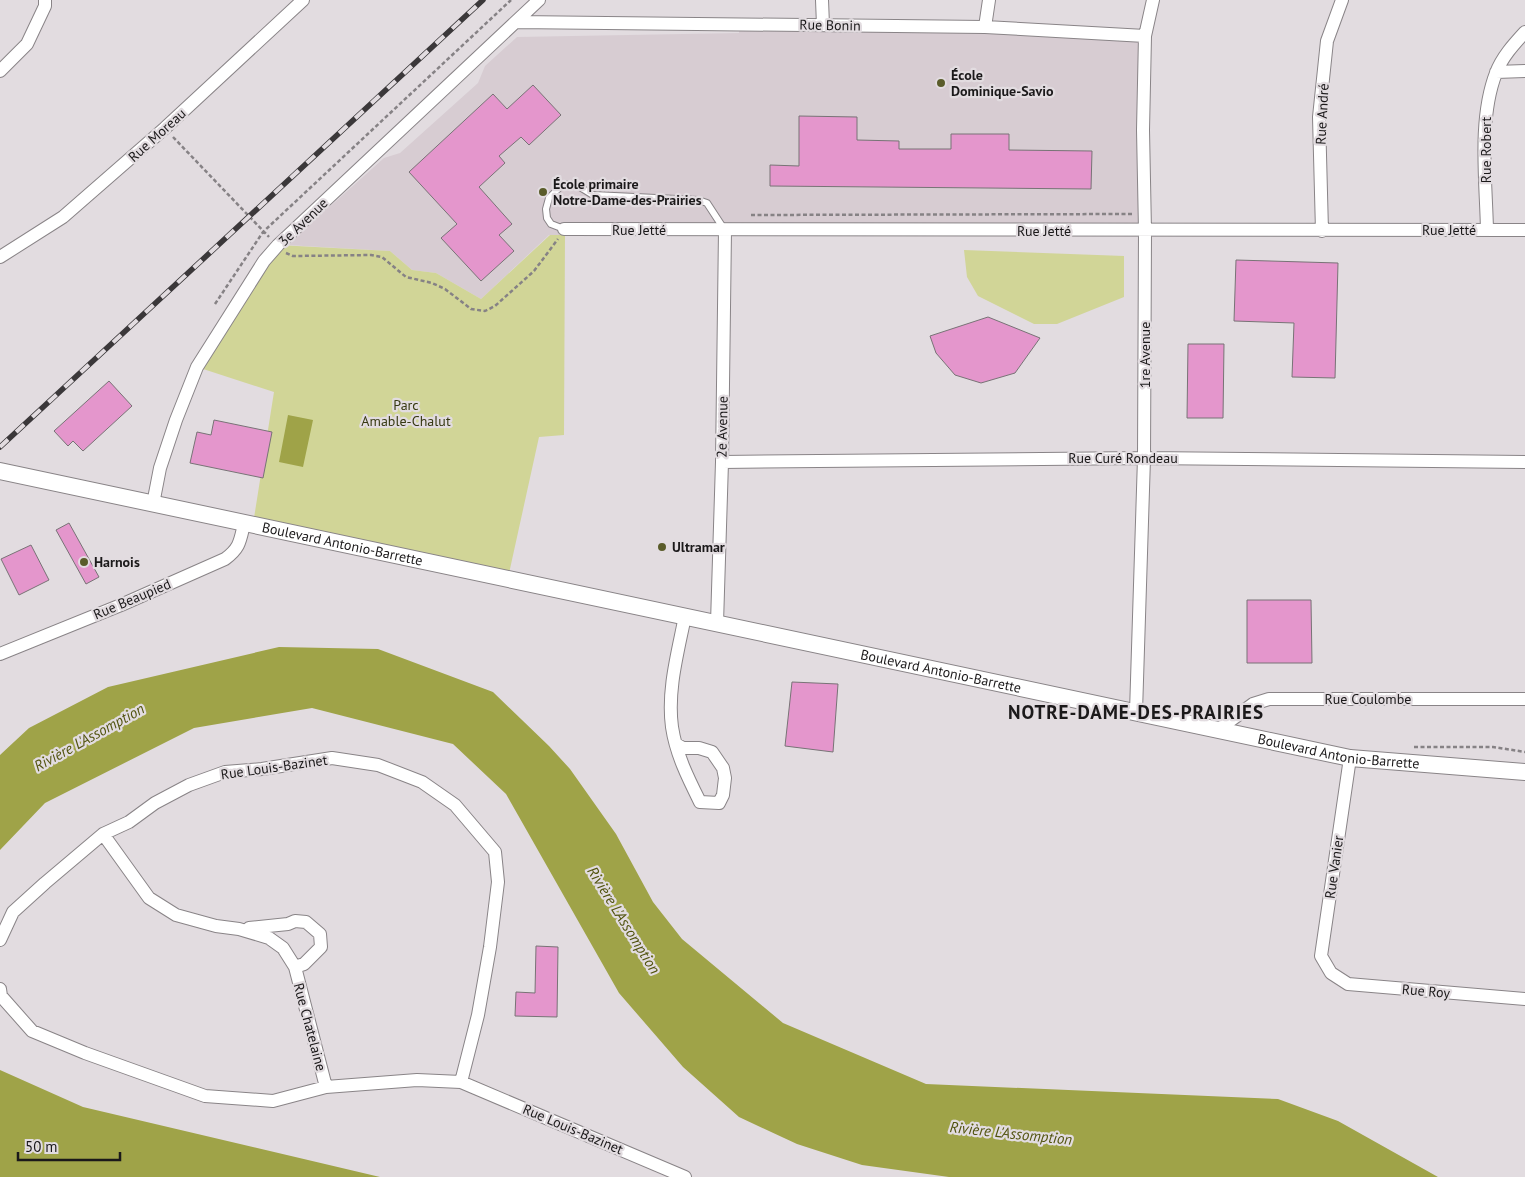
<svg xmlns="http://www.w3.org/2000/svg" width="1525" height="1177" font-family="'PT Sans',sans-serif">
	<rect width="100%" height="100%" fill="#e2dce0"/>
	<path fill="#d7ccd2" d="M739 24 1145 36V231L565 226V235H549L481 299 436 273 412 270 390 251 287 245 384 158 400 153 478 83 485 66 517 37 739 33Z"/>
	<path fill="#d1d597" d="M550 235H565L564 435 539 437 508 578 254 518 274 392 197 367 278 245 390 251 412 270 436 273 481 299Z
		M964 250 1124 256V297L1057 324H1034L978 296 967 277Z"/>
	<path fill="#9fa348" d="M288 415 313 420 303 467 279 462Z
		M279 647 378 649 493 692 549 746 570 769 616 834 653 902 682 939 783 1023 926 1084 1278 1099 1338 1121 1438 1177H949L862 1165 797 1144 739 1117 683 1067 619 993 506 794 453 744 312 708 194 728 45 803 0 850V755L29 728 108 687Z
		M0 1070 83 1107 380 1177H0Z"/>
	<path fill="#e496cc" stroke="#787376" d="M533 85 561 115 529 145 521 137 499 156 505 163 479 187 512 224 499 235 514 251 481 281 441 238 457 224 409 172 493 94 507 109Z
		M799 116 857 117V140L899 141V149H951V134H1009V150L1092 151 1091 189 770 186V165L799 166Z
		M1236 260 1338 263 1335 378 1292 377 1294 323 1234 321Z
		M988 317 1040 338 1015 373 981 383 955 375 936 353 930 336Z
		M1188 344H1224L1223 418H1187Z
		M109 381 132 406 83 451 73 441 68 446 54 431Z
		M214 420 272 432 263 478 190 463 197 432 211 435Z
		M69 523 99 577 86 584 56 530Z
		M31 545 49 580 19 595 1 559Z
		M1247 600H1311L1312 663H1247Z
		M792 682 838 684 833 752 785 746Z
		M536 946 558 947 557 1017 515 1016 516 992 535 993Z"/>
	<g fill="none" stroke-linecap="round" stroke-linejoin="round">
		<g stroke="#898487" stroke-width="8">
			<path id="service" d="M564 229 551 224 547 218 546 209 549 198 559 188 566 184H575L593 195 698 200 707 203 724 229"/>
		</g>
		<g stroke="#898487" stroke-width="14">
			<path id="minor" d="M822 0 823 25
				M516 22 985 27 1145 36
				M985 27 989 0
				M0 71 27 44 45 6V0
				M1496 72 1525 71
				M564 229 1525 230
				M1487 230C1486 181 1478 119 1496 73 1502 57 1514 44 1525 32
				M1322 231 1319 117 1327 41 1342 0
				M0 257 63 217 165 128 303 0
				M722 462 1144 458 1525 462
				M153 504 160 468 176 420 197 367 264 261 278 245 539 0
				M717 623 722 462 725 230
				M0 654 121 605 225 559C240 548 240 541 244 524
				M1136 712 1144 458 1145 231 1143 130 1145 36 1153 0
				M1219 729 1253 704 1269 699H1525
				M676 744 683 748H699L712 752 723 768 725 778 723 795 719 803 700 802C688 778 676 754 672 727 667 690 678 652 685 616
				M1350 758 1321 956 1331 973 1348 984 1525 999
				M103 834 149 898 176 915 216 926 239 929 269 938 283 948 295 967 326 1087
				M249 928 288 924 295 921 306 922 320 934 321 947 304 964 295 967
				M0 940 13 912 45 883 103 834 129 822 155 803 189 785 225 772 262 769 332 758 378 765 422 782 455 805 495 852 498 882 490 947 478 1015 461 1082
				M0 989 1 996 32 1031 85 1053 205 1096 273 1101 326 1087 417 1080 461 1082 685 1177"/>
		</g>
		<g stroke="#898487" stroke-width="18">
			<g id="tertiary">
				<path id="s1" d="M0 471 1350 758 1525 772"/>
			</g>
		</g>
		<path stroke="#868285" stroke-width="2.5" stroke-dasharray="4 2.5" stroke-linecap="butt" d="M173 137 269 237
			M751 215 1132 214
			M286 253 293 256 371 255 382 257 406 277 432 283 445 289 471 309 485 311 495 306 534 271 558 239
			M215 304 263 232 511 0
			M1414 747H1493L1525 752"/>
		<use href="#service" stroke="#fff" stroke-width="6"/>
		<use href="#minor" stroke="#fff" stroke-width="12"/>
		<use href="#tertiary" stroke="#fff" stroke-width="16"/>
		<g stroke="#3b383a" stroke-width="5.5">
			<path id="rail" d="M0 447 483 0"/>
		</g>
		<use href="#rail" stroke="#e2dce0" stroke-width="4" stroke-dasharray="11" stroke-linecap="butt"/>
	</g>
	<g fill="#5a5c2a" stroke="#e2dce0" stroke-width="2">
		<circle cx="941" cy="83" r="5"/>
		<circle cx="543" cy="192" r="5"/>
		<circle cx="662" cy="547" r="5"/>
		<circle cx="84" cy="562" r="5"/>
	</g>
	<g text-anchor="middle" dominant-baseline="central" stroke-width="4.5" stroke-linejoin="round" paint-order="stroke">
		<g font-size="14" fill="#1b191a" stroke="#e2dce0">
			<text transform="translate(830 25) rotate(1)">Rue Bonin</text>
			<text transform="translate(1322 114) rotate(-87)">Rue André</text>
			<text transform="translate(157 135) rotate(-42)">Rue Moreau</text>
			<text transform="translate(1486 150) rotate(-90)">Rue Robert</text>
			<text transform="translate(303 222) rotate(-44)">3e Avenue</text>
			<text x="639" y="230">Rue Jetté</text>
			<text x="1449" y="230">Rue Jetté</text>
			<text x="1044" y="231">Rue Jetté</text>
			<text transform="translate(1145 355) rotate(-90)">1re Avenue</text>
			<text transform="translate(722 427) rotate(-89)">2e Avenue</text>
			<text x="1123" y="458">Rue Curé Rondeau</text>
			<text stroke="none"><textPath href="#s1" startOffset="350">Boulevard Antonio-Barrette</textPath></text>
			<text transform="translate(132 599) rotate(-23)">Rue Beaupied</text>
			<text stroke="none"><textPath href="#s1" startOffset="962">Boulevard Antonio-Barrette</textPath></text>
			<text x="1368" y="699">Rue Coulombe</text>
			<text stroke="none"><textPath href="#s1" startOffset="1368">Boulevard Antonio-Barrette</textPath></text>
			<text transform="translate(274 767) rotate(-8)">Rue Louis-Bazinet</text>
			<text transform="translate(1334 867) rotate(-82)">Rue Vanier</text>
			<text transform="translate(1426 991) rotate(5)">Rue Roy</text>
			<text transform="translate(310 1027) rotate(75)">Rue Chatelaine</text>
			<text transform="translate(573 1129) rotate(23)">Rue Louis-Bazinet</text>
		</g>
		<g font-size="14" font-weight="bold" fill="#1b191a" stroke="#e2dce0" text-anchor="start">
			<text x="951" y="75">École<tspan x="951" dy="16">Dominique-Savio</tspan></text>
			<text x="553" y="184">École primaire<tspan x="553" dy="16">Notre-Dame-des-Prairies</tspan></text>
			<text x="672" y="547">Ultramar</text>
			<text x="94" y="562">Harnois</text>
		</g>
		<g font-size="14" fill="#373912" stroke="#e2dce0">
			<text x="406" y="405">Parc<tspan x="406" dy="16">Amable-Chalut</tspan></text>
		</g>
		<g font-size="15" font-style="italic" fill="#51530e" stroke="#e2dce0">
			<text transform="translate(89 737) rotate(-29)">Rivière L'Assomption</text>
			<text transform="translate(624 920) rotate(58)">Rivière L'Assomption</text>
			<text transform="translate(1011 1133) rotate(6)">Rivière L'Assomption</text>
		</g>
		<g font-size="19" font-weight="bold" letter-spacing="1" fill="#1b191a" stroke="#e2dce0">
			<text x="1136" y="712">NOTRE-DAME-DES-PRAIRIES</text>
		</g>
	</g>
	<path d="M18 1152v8h102v-8" fill="none" stroke="#1b191a" stroke-width="2.5"/>
	<text x="25" y="1152" font-size="15" fill="#1b191a" stroke="#e2dce0" stroke-width="4" paint-order="stroke">50 m</text>
</svg>
